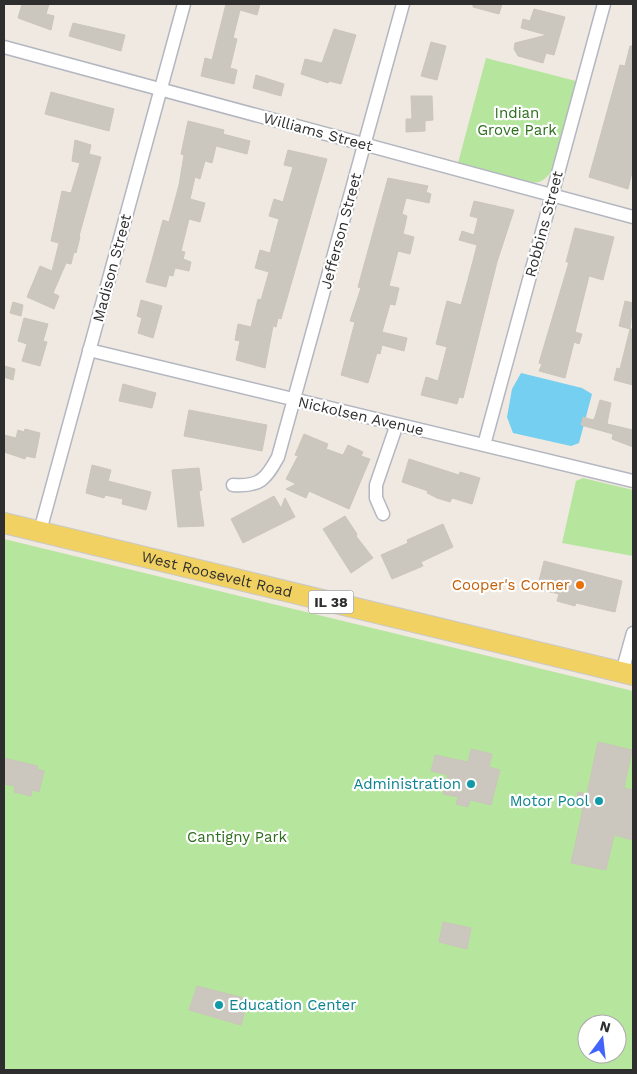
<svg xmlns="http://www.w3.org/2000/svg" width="637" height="1074" font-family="'Work Sans',sans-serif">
	<rect width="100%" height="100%" fill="#efe9e1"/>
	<path fill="#b6e59e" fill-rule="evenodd" d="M486 58 576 81 551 172C544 181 539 184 527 182L458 163Z
		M583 478 633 490V556L562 543 576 481Z
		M4 539 633 691V1070H4ZM587 1024H617V1054H587Z"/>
	<path fill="#75cff0" d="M521 373 582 388 592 394 579 443 571 446 513 433 507 417 512 389Z"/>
	<path fill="#cbc7bf" stroke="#cbc5ba" d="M22 4H49L46 14 54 16 51 30 18 18Z
		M226 4H260L257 15 240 10 233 38 237 39 230 68 237 70 234 84 201 76 205 58 212 60Z
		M473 4H502L499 14 473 7Z
		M534 9 565 17 554 55 546 53 543 63 518 56 514 49 515 43 547 35 521 28 523 19 530 21Z
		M73 23 125 35 121 51 69 36Z
		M334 29 356 35 341 84 329 81 328 83 301 74 305 59 322 63Z
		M431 42 446 46 437 80 421 76Z
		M630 46H633V168L628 189 589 177 620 65 625 66Z
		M256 75 284 84 281 96 253 88Z
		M51 92 114 109 109 131 45 114Z
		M411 96H432L433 120 425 121V131L406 132V119H412Z
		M188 121 224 130 223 134 250 141 247 154 216 146 212 163 205 161 200 179 195 177 190 199 205 203 200 222 189 219 181 251 185 252 183 259 191 262 189 271 175 268 173 276 169 275 166 287 146 282 163 220 169 222 179 185 184 155 181 154Z
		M75 140 91 145 89 154 101 157 79 236 80 237 76 253 74 252 71 264 66 263 53 293 59 296 54 309 27 297 40 266 52 271 59 243 51 241 62 191 71 193 80 163 72 161Z
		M288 150 327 159 281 319 278 318 276 327 273 326 265 368 236 360 240 341 235 340 238 324 251 327 258 299 261 300 269 272 255 268 260 250 270 253 279 219 269 216 274 199 283 202 293 167 284 165Z
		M388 178 428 186 426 192 431 194 429 203 406 198 402 214 407 216 403 234 414 237 410 254 398 251 389 286 399 288 395 305 390 304 382 332 407 338 404 351 382 345 380 354 377 353 368 383 341 375 355 322 350 321 361 288 358 287Z
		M474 201 514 210 497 262 463 398 459 397 457 404 421 395 426 377 438 381 447 347 436 344 447 301 461 305 473 261 477 245 459 240 462 231 474 235 478 218 470 216Z
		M575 228 614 237 603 280 589 276 575 332 582 334 579 344 574 342 565 378 539 371 542 364 539 363 569 262H566Z
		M141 300 162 306 153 338 138 333 142 318 137 316Z
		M625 301 633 303 630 329H633V385L614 380 617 368 620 369 630 329 619 326Z
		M13 302 23 305 21 316 10 313Z
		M24 318 48 324 43 341 47 342 40 366 22 361 27 344 18 341Z
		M4 366 15 369 13 380 4 377Z
		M123 384 156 393 152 408 119 401Z
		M600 400 611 403 607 424 633 430V447L612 439 613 434 581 425 583 417 593 420 595 417Z
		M189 410 267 425 262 451 184 436Z
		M25 429 40 433 35 458 26 456 25 459 4 452V435L16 438 18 430 24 432Z
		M304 434 328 444 326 449 343 455 348 445 363 452 361 456 370 459 349 509 309 491 306 498 286 489 296 484 286 479 298 456 295 455Z
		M409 459 459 475 460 472 480 478 472 504 452 498 450 502 437 498 427 493 428 491 402 482Z
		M92 465 111 470 108 481 151 492 146 510 122 504 123 499 105 495 104 498 86 493Z
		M199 468 202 490 199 491 204 526 178 527 172 470Z
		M274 496 281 508 285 498 295 517 243 543 231 519Z
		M345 516 357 534 356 536 373 558 351 573 323 529Z
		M443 524 453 547 421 562 423 566 392 579 381 555 408 543 407 540Z
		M544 561 622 581 615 612 576 603 575 606 557 601 559 594 537 589Z
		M598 742 632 750 624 788 633 790V840L614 835 606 870 571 863 583 809 575 807 578 792 587 794Z
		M471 749 492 754 489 767 500 770 491 805 470 800 468 807 456 804 458 797 443 794 448 775 431 771 435 755 468 762Z
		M4 758 38 766 37 769 44 771 39 792 32 790 31 796 14 792 15 786 4 784Z
		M443 922 471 928 467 949 439 942Z
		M197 986 248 999 241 1025 189 1010Z"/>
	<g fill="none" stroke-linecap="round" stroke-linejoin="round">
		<g stroke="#b4b7c1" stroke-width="15">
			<path id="street" d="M4 47 633 217
				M89 350 633 481
				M484 445 604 4
				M233 485C260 487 266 479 278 457L403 4
				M383 514 376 498V485L397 424
				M40 531 184 4
				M622 672 633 633"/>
		</g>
		<g stroke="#c9c9c9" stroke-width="22">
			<g id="primary">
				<path id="s1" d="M4 523 633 675"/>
			</g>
		</g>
		<use href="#street" stroke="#fff" stroke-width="12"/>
		<use href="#primary" stroke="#f2d163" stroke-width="20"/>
	</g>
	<circle fill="#e8710a" stroke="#fff" stroke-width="2" cx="580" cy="585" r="5"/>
	<g fill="#0f9aa8" stroke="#fff" stroke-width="2">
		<circle cx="471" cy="784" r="5"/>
		<circle cx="599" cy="801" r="5"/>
		<circle cx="219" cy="1005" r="5"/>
	</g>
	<g text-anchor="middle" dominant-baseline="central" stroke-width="4.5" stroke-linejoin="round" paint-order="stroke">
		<rect fill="#fff" stroke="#6d6d6d" stroke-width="1" x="308.5" y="590.5" width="45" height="23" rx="4"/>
		<g font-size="14" font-weight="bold" fill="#2e2e2e">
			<text x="331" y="602">IL 38</text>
		</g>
		<g font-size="15" fill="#2c6e1b" stroke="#fff">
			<text x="517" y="113">Indian<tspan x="517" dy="17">Grove Park</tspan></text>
			<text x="237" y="837">Cantigny Park</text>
		</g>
		<g font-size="15" fill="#2e2e2e" stroke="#fff">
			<text transform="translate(318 132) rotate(15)">Williams Street</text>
			<text transform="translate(544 224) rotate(-75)">Robbins Street</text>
			<text transform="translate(341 231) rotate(-75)">Jefferson Street</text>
			<text transform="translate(112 268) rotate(-75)">Madison Street</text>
			<text transform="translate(361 416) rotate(13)">Nickolsen Avenue</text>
			<text stroke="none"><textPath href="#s1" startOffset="219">West Roosevelt Road</textPath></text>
		</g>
		<g font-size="15" fill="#c56008" stroke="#fff" text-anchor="end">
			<text x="570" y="585">Cooper's Corner</text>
		</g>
		<g font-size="15" fill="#0d838f" stroke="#fff" text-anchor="end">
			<text x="461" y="784">Administration</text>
			<text x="589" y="801">Motor Pool</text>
			<text x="229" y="1005" text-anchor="start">Education Center</text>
		</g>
	</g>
	<rect width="637" height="1074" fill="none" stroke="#2e2e2e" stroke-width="10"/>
	<g transform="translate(602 1039) rotate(15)"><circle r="24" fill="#ffffff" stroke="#ababab"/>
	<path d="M0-4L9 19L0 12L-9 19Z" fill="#4264fb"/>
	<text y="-8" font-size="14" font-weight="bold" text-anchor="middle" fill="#2e2e2e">N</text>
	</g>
</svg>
